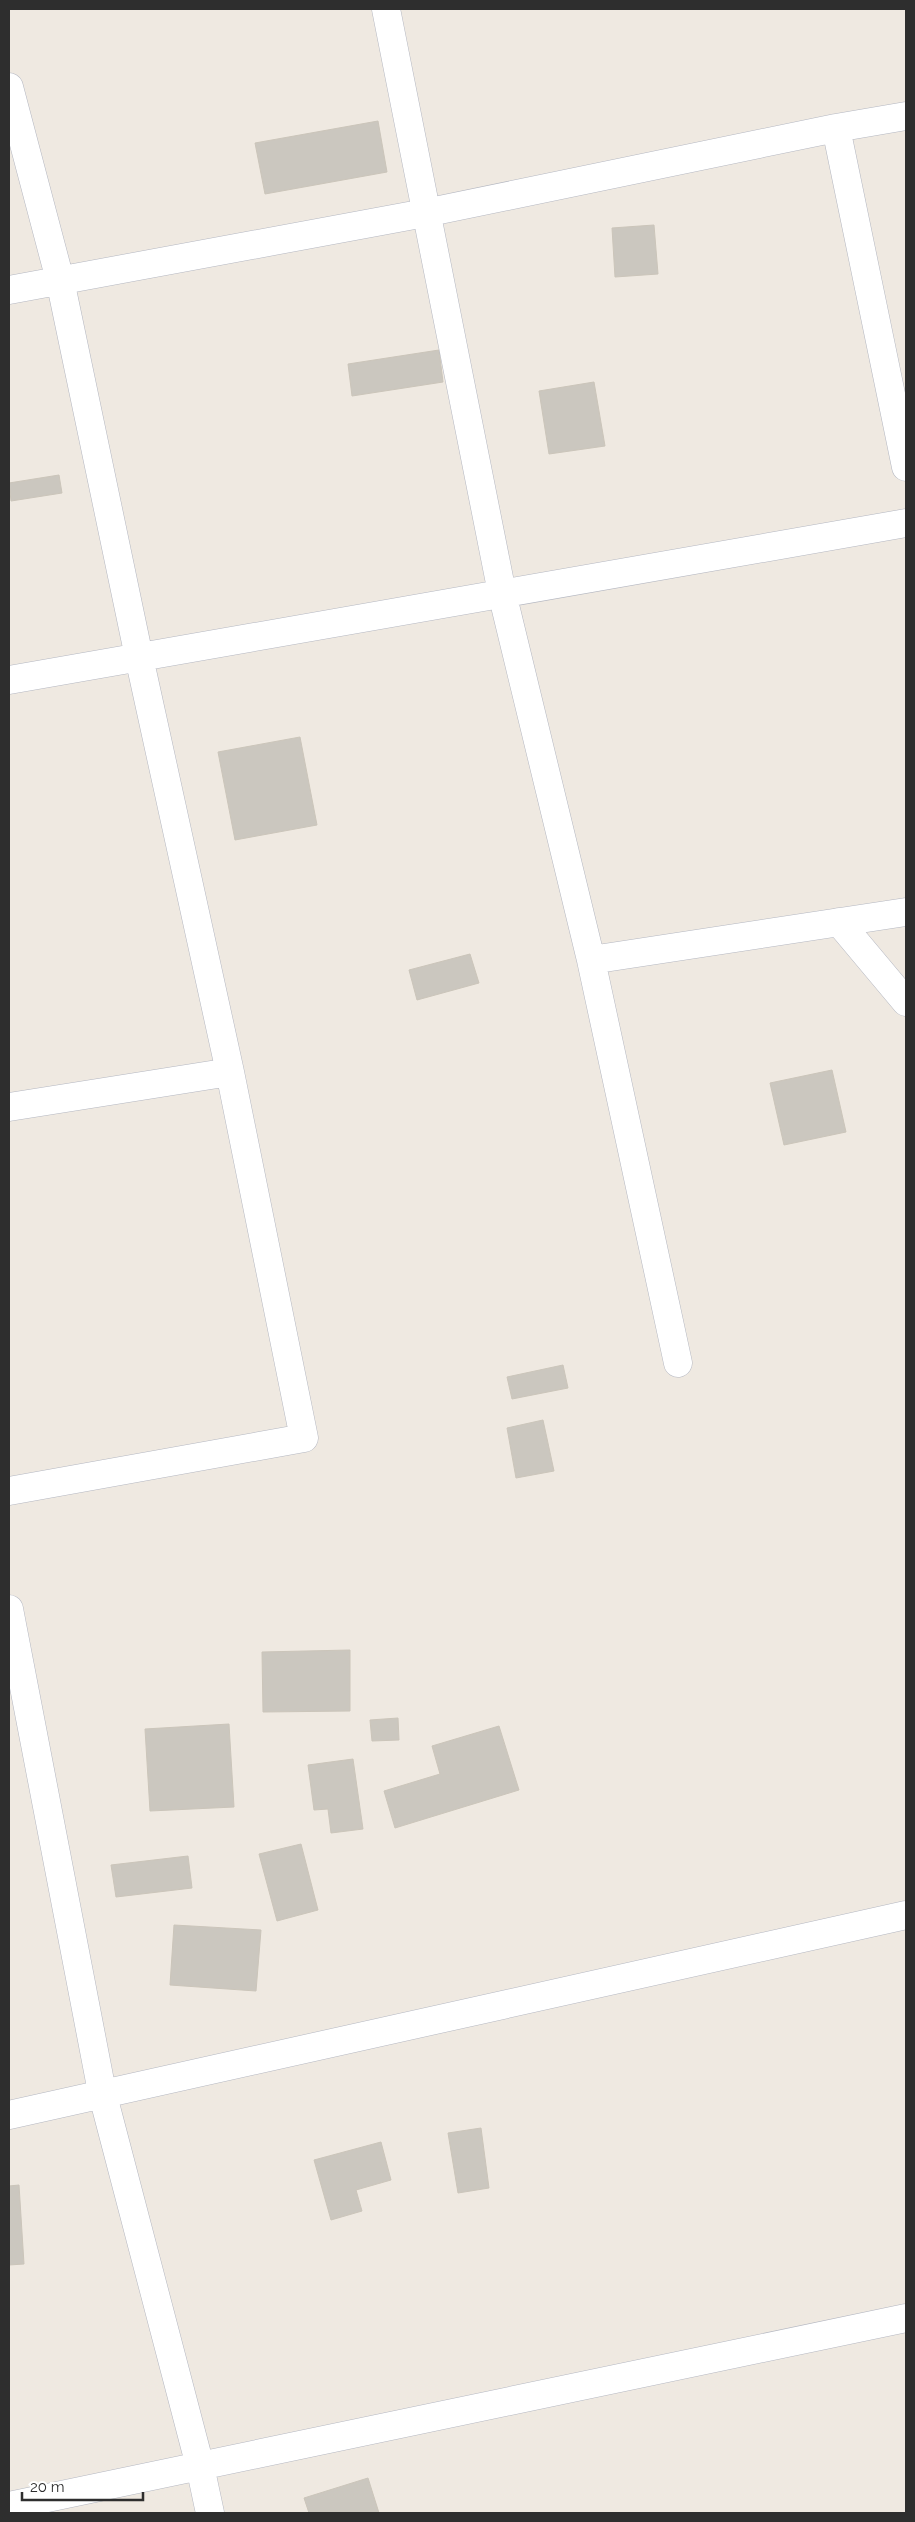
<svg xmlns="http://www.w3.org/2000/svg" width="915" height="2522" font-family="Raleway,sans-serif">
	<rect width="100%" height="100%" fill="#efe9e1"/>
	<path fill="#cbc7bf" stroke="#cbc5ba" d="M378 121 387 172 265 194 255 143Z
		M654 225 658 274 615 277 612 228Z
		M439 350 443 382 352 396 348 364Z
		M594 382 605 446 549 454 539 391Z
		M59 475 62 493 11 501 9 483Z
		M300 737 317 825 235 840 218 752Z
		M470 954 479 983 417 1000 409 970Z
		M832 1070 846 1132 784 1145 770 1083Z
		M563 1365 568 1388 512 1399 507 1377Z
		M543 1420 554 1471 516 1478 507 1428Z
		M350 1650V1711L263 1712 262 1652Z
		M398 1718 399 1740 372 1741 370 1720Z
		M229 1724 234 1807 150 1811 145 1729Z
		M499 1726 519 1790 395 1828 384 1791 440 1774 432 1746Z
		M353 1759 363 1829 331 1833 328 1809 314 1810 308 1765Z
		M301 1844 318 1910 277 1921 259 1854Z
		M188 1856 192 1888 116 1897 111 1865Z
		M174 1925 261 1930 256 1991 170 1985Z
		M481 2128 489 2188 458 2193 448 2133Z
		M381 2142 391 2180 356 2190 362 2211 331 2220 314 2160Z
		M19 2185 24 2264 9 2265V2186Z
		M368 2478 379 2513H309L304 2498Z"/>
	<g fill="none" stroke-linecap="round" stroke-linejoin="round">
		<g stroke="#b4b7c1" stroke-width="29">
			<path id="minor" d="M386 9 502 593 591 960 678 1363
				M9 87 60 280 139 657 230 1072 304 1438 9 1491
				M836 128 906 467
				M9 290 425 213 836 128 906 116
				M9 680 906 523
				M839 922 906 1002
				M591 960 906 912
				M9 1107 230 1072
				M9 1609 102 2092 200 2466 210 2513
				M9 2115 906 1915
				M9 2506 906 2318"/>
		</g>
		<use href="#minor" stroke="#fff" stroke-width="28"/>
	</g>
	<rect width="915" height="2522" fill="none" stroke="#2e2e2e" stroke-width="20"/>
	<path d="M22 2492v8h121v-8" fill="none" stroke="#2e2e2e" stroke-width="2.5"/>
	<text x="30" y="2492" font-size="15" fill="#2e2e2e" stroke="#ffffff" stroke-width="4" paint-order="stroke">20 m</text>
</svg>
